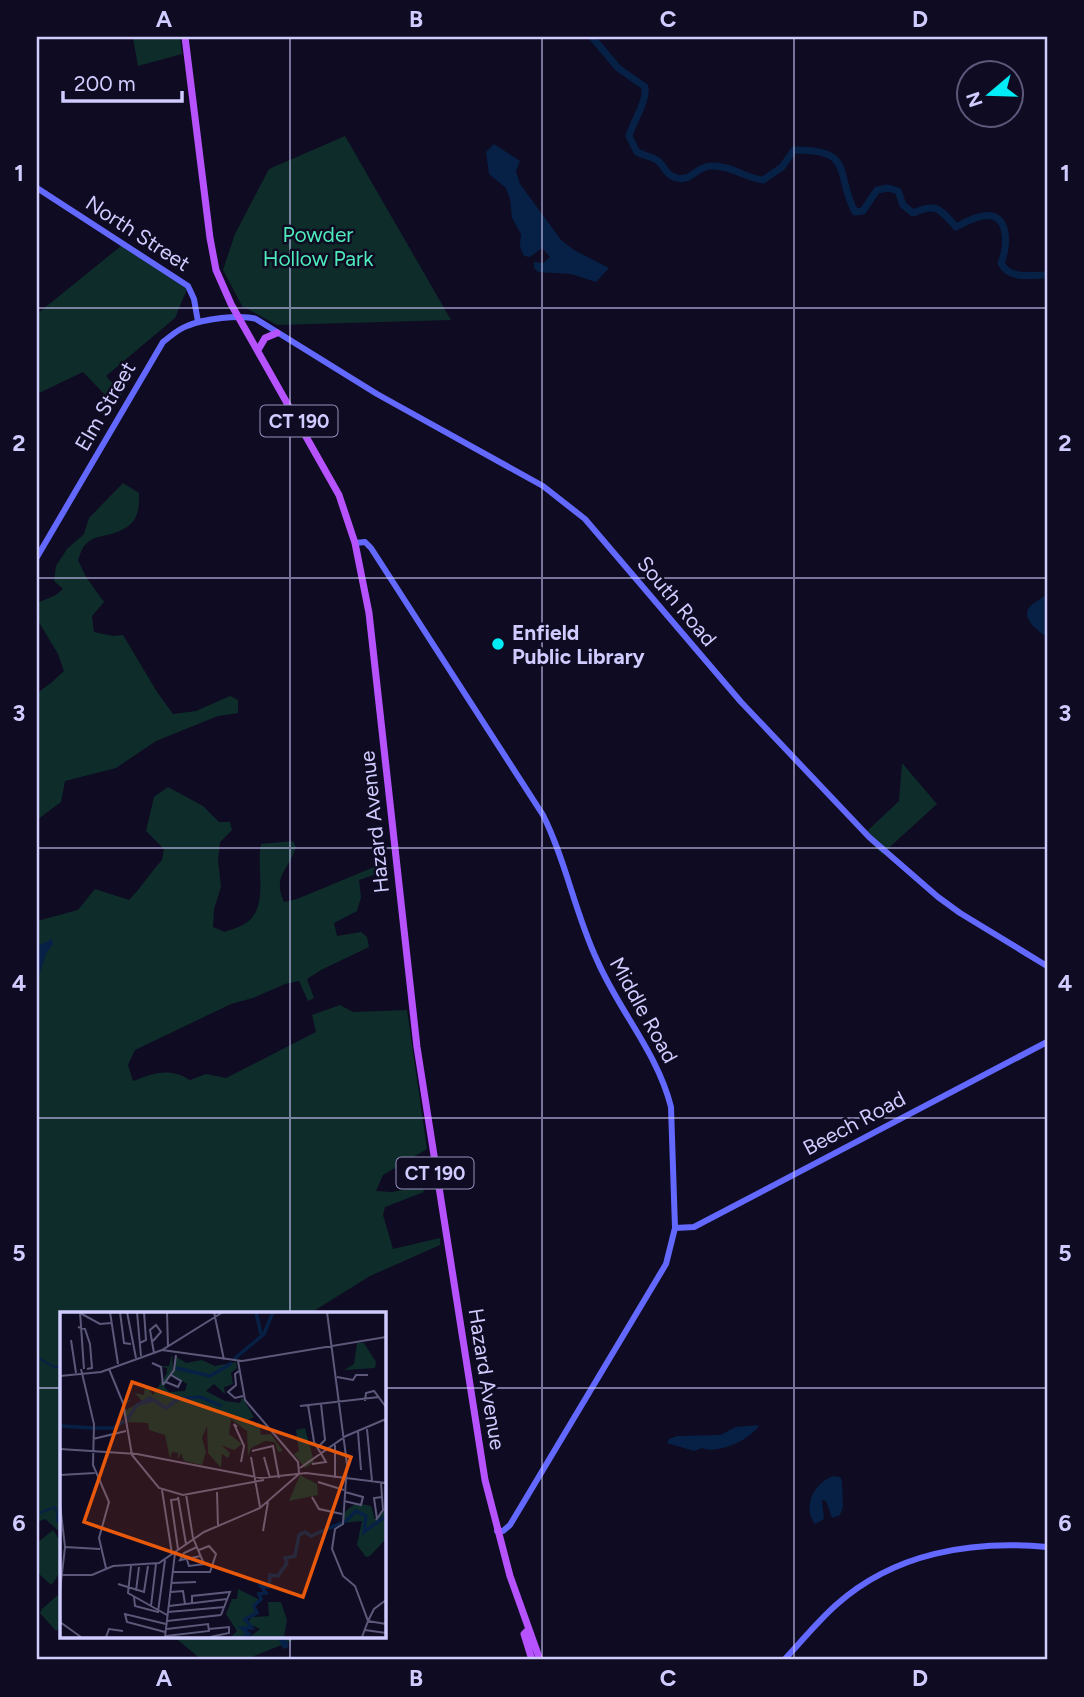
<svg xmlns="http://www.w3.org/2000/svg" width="1084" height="1697" font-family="Figtree,sans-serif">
	<rect width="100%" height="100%" fill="#0e0b22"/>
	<path fill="#0e2d2a" d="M180 37 182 54 138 66 133 38Z
		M345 136 451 320 277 325 242 306 223 270 235 234 269 169Z
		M121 246 187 289 175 318 106 376 122 394 114 404 83 372 37 394V314Z
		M123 483 139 493C140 516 135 527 111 534 101 537 93 536 85 545 82 548 80 555 78 560L86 577 104 602 92 616 94 632 113 636 123 635 157 692 173 714 196 711 230 696 238 700V713L218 716 156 741 116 768 65 781 61 802 37 820V693L51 683 64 671 58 654 37 619V603L56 595 63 589 54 581 56 566 67 549 84 534 89 518Z
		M902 763 937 804 882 854 863 835 899 801Z
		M168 787 203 806 219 822H230L232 830 220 842 218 860 221 887 214 909 213 927 225 932C232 929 244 926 250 920 268 902 256 867 261 844L293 841 296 847C289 870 272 876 284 902L297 899 379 865 387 866 388 870 359 880 361 897 357 911 334 923 337 936 361 932 367 937 369 947 321 970 307 979 314 998 308 1001 299 981 285 984 253 998 231 1004 135 1050 128 1065 133 1081C154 1073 169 1067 190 1080L206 1074 226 1078 316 1032 312 1015 340 1005 353 1012 407 1010 427 1149 383 1175 376 1191 392 1192 422 1186 424 1192 385 1207 383 1215 393 1249 440 1238V1245L370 1276 309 1314H61V1533L45 1519 37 1522V921L78 910 95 889 129 900C141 888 150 873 162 860L164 849 146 831 154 797Z
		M53 1530C66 1546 65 1570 51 1585L37 1572V1543Z
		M59 1594 61 1597V1627L56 1631 40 1613 42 1609Z
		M173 1636H291L294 1640 244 1660H202Z"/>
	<path fill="#072146" d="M494 144 520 161 516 171 520 184 561 240 574 250 609 268 596 282 571 274 538 272 534 268V262L543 263 550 257 542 248 530 257 524 256 520 247 521 234 512 218 510 199 506 188 489 174 486 152Z
		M1047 594V637C1040 632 1023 621 1028 609 1031 604 1042 598 1047 594Z
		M52 939 53 944 46 954 37 983V946Z
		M759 1425C752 1439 717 1455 702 1448L694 1451 667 1443 669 1439 677 1436 720 1435 736 1427Z
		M833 1476 840 1477 842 1481 843 1507 840 1515 832 1518 826 1501 822 1500 824 1519 815 1524C802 1507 814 1483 833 1476Z"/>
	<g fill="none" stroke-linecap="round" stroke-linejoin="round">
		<path stroke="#072146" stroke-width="2" d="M37 1357 54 1367H61
			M37 1514 55 1507 59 1519"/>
		<path stroke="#072146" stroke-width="7" d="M592 37 618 68 645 87C647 103 633 121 629 136L637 152C643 155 652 157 657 160 665 166 665 175 677 178 691 182 697 166 711 166 730 165 745 178 763 180L782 167 794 150C855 149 835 174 855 212L863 211 877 190 888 188 898 191 903 205 913 213C937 203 939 208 956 227 964 223 974 217 983 216 1010 211 1008 247 1001 263 1009 280 1031 275 1047 275
			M59 1519 61 1521
			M281 1636 285 1645
			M292 1660H293"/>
		<path stroke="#6368ff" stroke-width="6" d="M37 188 188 286 194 299 198 322
			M355 543 365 542 371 548 543 815C566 861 575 913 597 960 619 1011 657 1052 671 1107L675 1228 666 1264 510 1525 503 1531H497
			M37 557 163 342C171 336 178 329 187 326 203 319 240 314 256 319L377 394 543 486 585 519 741 702 869 837 938 897 960 913 1047 966
			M675 1228 694 1227 1047 1042
			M784 1660C801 1642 817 1622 836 1605 894 1553 971 1540 1047 1547"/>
		<path stroke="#b653ff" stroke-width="7" d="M185 37 210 238 216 270 231 304 339 495 355 543 369 613 417 1047 485 1480 510 1576 540 1660
			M258 350 265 338 277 333
			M527 1631 524 1634 532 1660"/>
	</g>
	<path fill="none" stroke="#d0ccff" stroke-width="2" stroke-opacity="0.55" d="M290 37V1314M542 37V1660M794 37V1660M37 308H1047M37 578H1047M37 848H1047M37 1118H1047M37 1388H61M383 1388H1047M290 1636V1660"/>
	<circle fill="#00ecf7" stroke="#0e0b22" stroke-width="2.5" cx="498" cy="644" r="7"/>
	<g text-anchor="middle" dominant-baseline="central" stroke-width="5" stroke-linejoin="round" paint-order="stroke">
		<g fill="#0e0b22" stroke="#9692bd" stroke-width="2">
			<rect x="260.5" y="405.5" width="77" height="31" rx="5"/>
			<rect x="396.5" y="1157.5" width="77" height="31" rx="5"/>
		</g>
		<g font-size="19" font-weight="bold" fill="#d0ccff">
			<text x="299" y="421">CT 190</text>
			<text x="435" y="1173">CT 190</text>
		</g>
		<g font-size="21" fill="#d0ccff" stroke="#0e0b22">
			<text transform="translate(138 233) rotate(33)">North Street</text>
			<text transform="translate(105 406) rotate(-60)">Elm Street</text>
			<text transform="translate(677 601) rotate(50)">South Road</text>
			<text transform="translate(374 822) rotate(-96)">Hazard Avenue</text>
			<text transform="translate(644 1010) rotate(61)">Middle Road</text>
			<text transform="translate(854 1123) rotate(-28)">Beech Road</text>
			<text transform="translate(487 1379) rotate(81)">Hazard Avenue</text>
		</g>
		<g font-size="21" fill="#4eeaba" stroke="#0e0b22">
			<text x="318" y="234">Powder<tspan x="318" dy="24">Hollow Park</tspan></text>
		</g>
		<g font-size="21" font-weight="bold" fill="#d0ccff" stroke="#0e0b22" text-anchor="start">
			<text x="512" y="632">Enfield<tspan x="512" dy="24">Public Library</tspan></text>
		</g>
	</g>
	<g transform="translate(60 1312)">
		<rect width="326" height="326" fill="#0e0b22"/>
		<path d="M297 31H304L316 50 315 56 284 58 294 52ZM112 42 113 56 117 45 126 51 142 48 155 54 176 50 177 56 171 61 173 72 164 75 165 82 154 72 146 79 165 89 180 91 182 85 194 105 188 108 192 113 199 110 201 123 211 122 223 139 218 140 215 130 205 129 191 136 188 144 187 119 171 107 169 122 182 132 174 138 161 133 170 141 168 146 162 142 161 156 148 141 147 114 142 126 146 140 142 153 124 149 121 141 118 147V141L112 140 110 147 105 123 89 118 88 111 66 110 63 87 65 90 72 87 65 92 66 98 82 89 75 81 84 83 85 73 93 83 107 61V56L97 54H109ZM112 63 127 72 125 79 109 80 104 74ZM245 116 254 150 245 156 234 142 239 139 236 118ZM240 163 257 172 258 183 229 189ZM296 191 311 194 315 207 325 198V228L310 244 306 245 297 233 302 209 283 211 282 202ZM178 277 198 287 193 305 209 304 208 290H221L227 308 224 325H190L200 317 187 311 192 305 185 309 192 316 182 317 187 320 183 325H171L177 319 166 302 172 287H177Z" fill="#0e2d2a" fill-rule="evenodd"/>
		<path fill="none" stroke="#072146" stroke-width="3.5" d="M196 0 201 22M174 47 204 22 213 0M116 56 150 64 172 51M81 91 94 88 106 96 118 87 140 85 162 94M66 109 77 93 92 85M0 114 33 116M35 116H54L64 109M182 325 189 322 182 316H192L185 307 197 301 194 294 201 287 199 282 206 281 201 274 209 275 210 263 218 264 227 251 225 246 235 244 239 223 245 220 251 224 286 209 296 199 306 204 304 220 326 204"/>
		<path fill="none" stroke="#5c587a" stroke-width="2" d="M20 0 24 57M50 0 58 52M60 0 64 31 71 32M67 0 76 46M77 0 81 44M107 0 108 35M154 0 164 48M267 0 287 152 283 212 275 217 272 237 283 264 295 274 308 309 302 325M20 1 40 12 51 11M18 15 25 17 30 32 32 56 27 57M11 28 16 61M93 29 101 20 96 13 90 18 94 41M80 31 86 28 84 0M102 38 182 49 326 25M178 49 185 88 238 150 239 161M92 51 101 55 103 73M21 57 34 112 33 153 49 190 39 226 46 256M49 57 63 91 72 143 99 176 123 183 204 168M179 59 175 62 176 73 168 80 175 86 183 84M0 64 41 60 102 38 163 0M277 65 293 68 296 63H308M106 70 118 75 121 69 111 63M103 73 114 58 116 43M305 89 306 81 314 79 326 95M248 93 254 130 266 150 252 152M240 94 319 85M177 115 174 112 184 134 181 150M307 117 312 169M298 120 301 158M33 127 66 119M275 133V166M257 136 265 128 261 92M0 137 77 142 201 166 246 161 326 171M192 139 213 134 219 166M191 145 200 195M204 145 210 166M240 156 286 124 326 107M0 163 35 161M258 170 284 178M102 178 112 242M157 180 158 214M126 182 133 226 144 252M118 185 126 232M252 185 259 197 282 202M284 189 301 193 303 185 285 180M0 192 5 235 0 279M317 207 314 186 322 185M316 208 323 198 321 171M203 219 208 190M5 235 40 237M137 235 124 241 120 248 141 244M118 237 111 188 119 187M127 248 129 254 145 252M71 254 68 281 107 303M112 260H150L156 242 149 234 139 238M0 263H32L53 254 99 251 144 220 200 196 239 162M111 271 136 270M58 272 84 280 88 254M76 279 79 255M111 280 123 279 125 292M74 285 75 294 98 300 105 248M326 288 314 297 308 309 326 312M132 291V284L170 280 161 303M91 294 96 252M109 294 167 287M108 300 165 295M107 309 161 303M0 310 21 325M149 317 169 315V321L150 325M305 318 326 321M105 320 67 310 65 302 106 312M106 324 149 319 148 312 107 317M46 325 49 317 63 319M105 325 115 241"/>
		<path fill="#e8590c" fill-opacity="0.15" stroke="#e8590c" stroke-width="3.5" d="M72 70 291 145 243 285 24 210Z"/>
		<rect width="326" height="326" fill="none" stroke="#d0ccff" stroke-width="3.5"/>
	</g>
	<rect width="1084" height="1697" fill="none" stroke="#0e0b22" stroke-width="77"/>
	<g transform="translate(990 94) rotate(251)"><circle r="33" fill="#0e0b22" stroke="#5c587a" stroke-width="2"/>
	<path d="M0-5L12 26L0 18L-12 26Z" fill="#00ecf7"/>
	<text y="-10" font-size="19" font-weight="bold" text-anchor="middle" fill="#d0ccff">N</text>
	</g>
	<path d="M63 91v10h119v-10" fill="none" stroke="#d0ccff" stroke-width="3.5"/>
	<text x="74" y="91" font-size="21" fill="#d0ccff" stroke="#0e0b22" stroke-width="5" paint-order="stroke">200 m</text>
	<rect x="38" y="38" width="1008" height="1620" fill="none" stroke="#d0ccff" stroke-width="2.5"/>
	<g font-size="23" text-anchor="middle" font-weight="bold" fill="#d0ccff">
		<text x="164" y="27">A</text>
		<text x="416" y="27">B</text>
		<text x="668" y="27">C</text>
		<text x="920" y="27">D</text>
		<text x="19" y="181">1</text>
		<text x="1065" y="181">1</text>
		<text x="19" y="451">2</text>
		<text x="1065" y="451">2</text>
		<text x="19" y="721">3</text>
		<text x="1065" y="721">3</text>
		<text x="19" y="991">4</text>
		<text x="1065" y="991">4</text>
		<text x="19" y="1261">5</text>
		<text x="1065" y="1261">5</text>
		<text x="19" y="1531">6</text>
		<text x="1065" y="1531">6</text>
		<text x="164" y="1686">A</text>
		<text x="416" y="1686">B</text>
		<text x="668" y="1686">C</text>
		<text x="920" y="1686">D</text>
	</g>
</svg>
